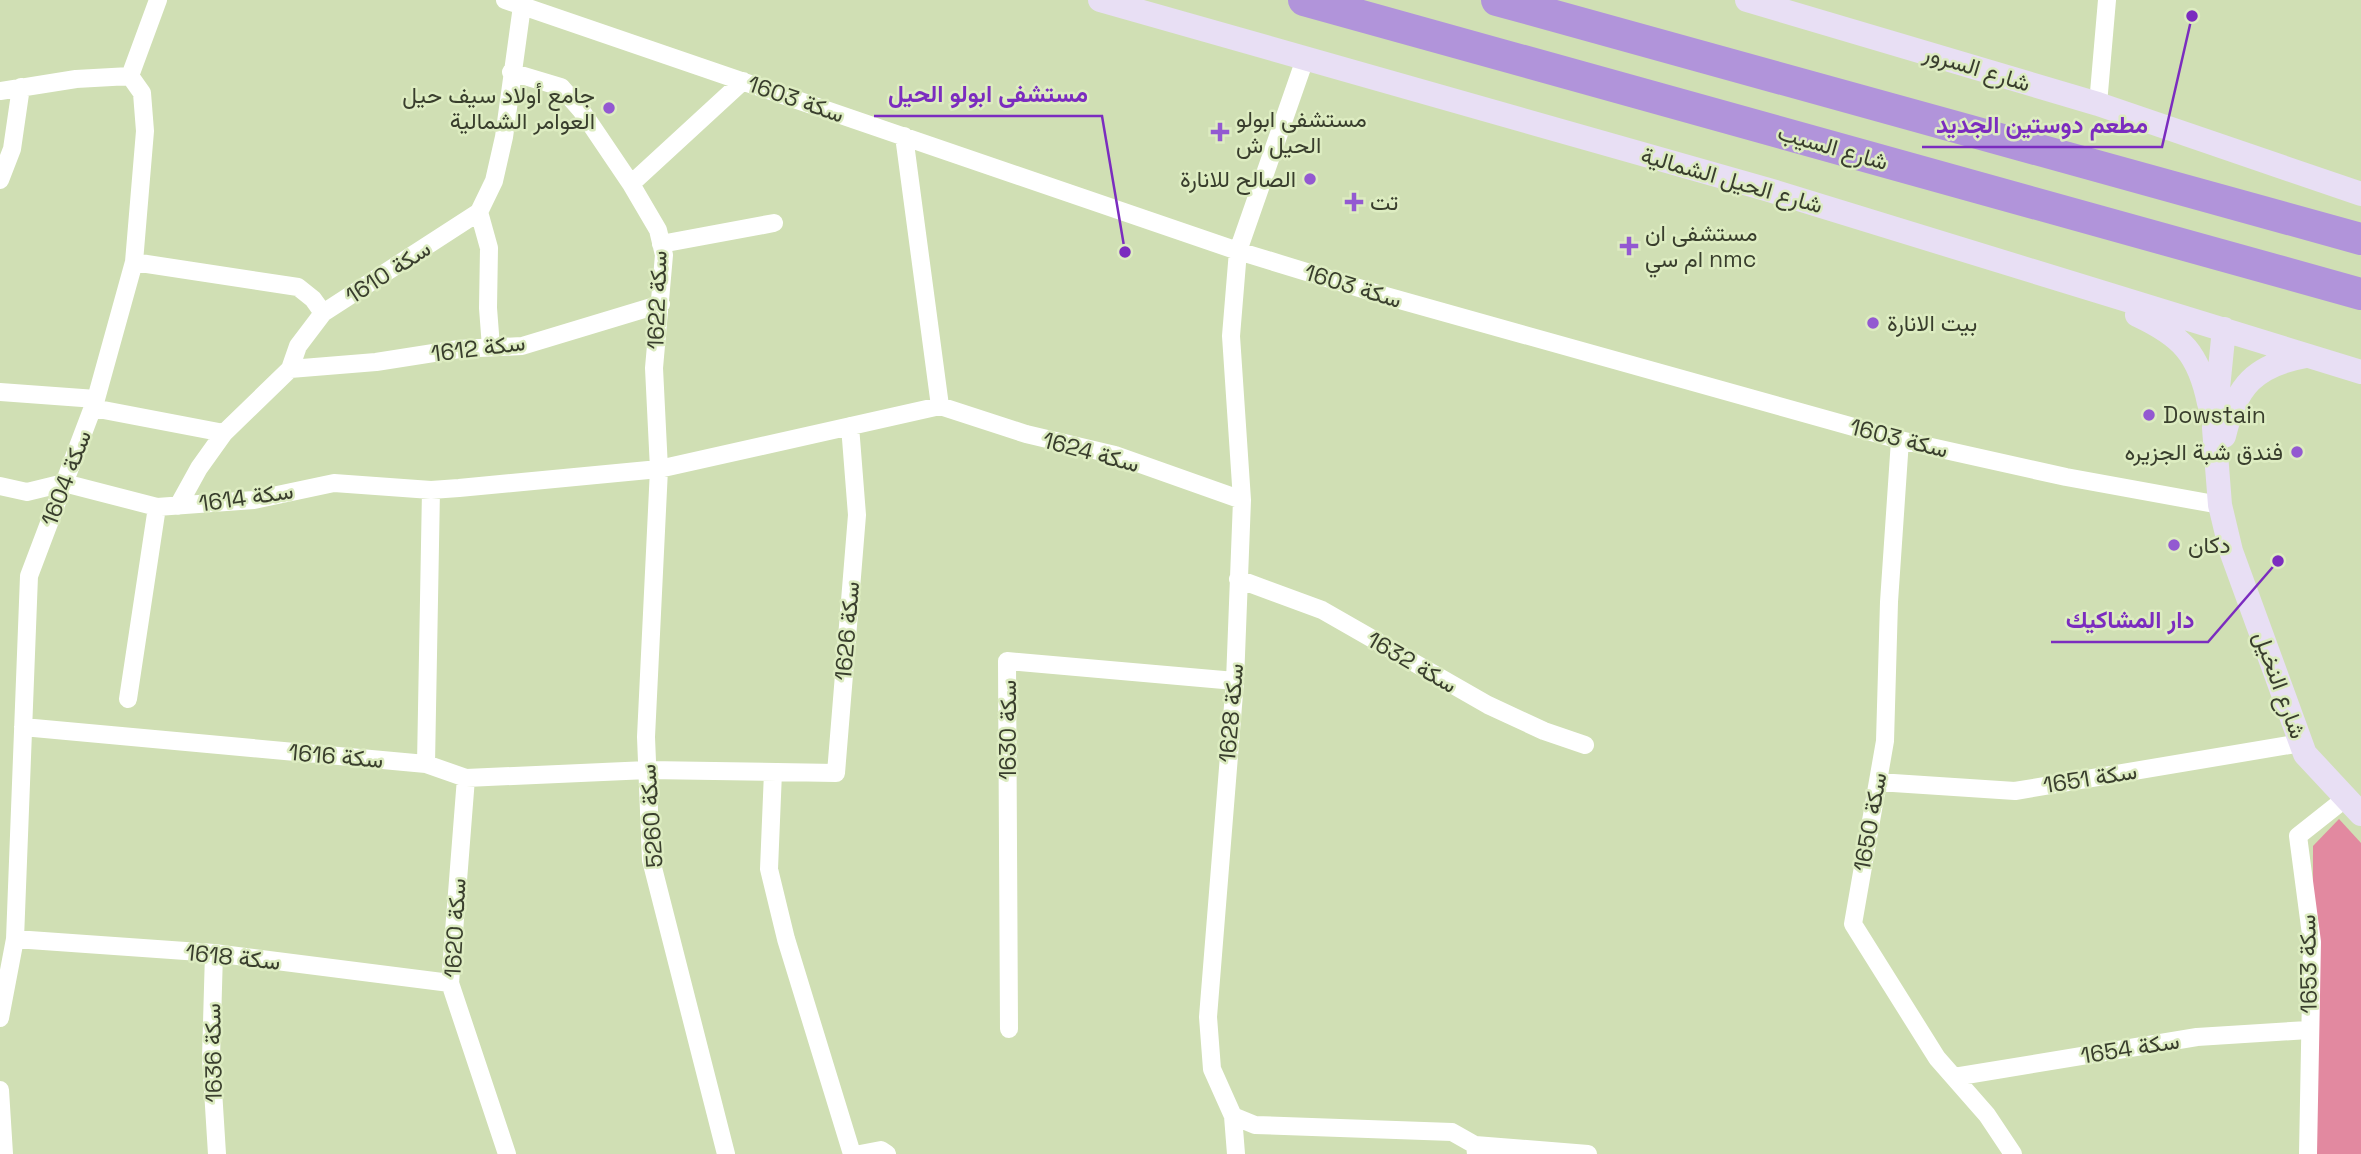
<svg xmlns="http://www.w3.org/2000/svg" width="2361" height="1154" font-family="'Space Grotesk',Vazirmatn,sans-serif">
	<rect width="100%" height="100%" fill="#d0dfb4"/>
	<path fill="#e289a0" d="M2339 819 2361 843V1154H2312L2313 846Z"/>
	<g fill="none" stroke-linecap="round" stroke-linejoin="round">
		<path stroke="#fff" stroke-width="18" d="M505 0 1238 251 1382 295 1900 440 2066 477 2220 505
			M1305 59 1238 251 1231 336 1242 500 1235 681 1208 1017 1212 1069 1233 1116 1255 1125 1452 1132 1475 1145 1476 1154
			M511 72 561 87 581 110 631 184 658 230 664 255 654 368 659 469 646 737 651 860 726 1154
			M130 76 158 0
			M0 91 76 79 130 76 142 93 145 131 134 262 96 399 29 576 15 939 0 1018
			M2098 104 2107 0
			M904 136 940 406
			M0 180 12 149 21 87
			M631 184 743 81
			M479 212 489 248 488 308 491 347
			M661 244 774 223
			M134 262 298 287 313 299 323 313
			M290 369 376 362 459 349 522 346 661 304
			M0 392 96 399
			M93 408 224 433
			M1900 440 1889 602 1885 741 1853 924 1937 1058 1987 1115 2013 1154
			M0 486 27 492 64 483 157 507 254 500 334 483 431 490 459 488 659 469 940 406 1026 434 1115 455 1242 500
			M178 506 199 468 224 433 290 369 298 346 323 313 479 212 494 181 504 137 522 6
			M1238 579 1322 610 1488 705 1544 731 1585 745
			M128 699 157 507
			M23 727 426 764 466 778 648 770 836 773 857 515 850 426
			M426 764 431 490
			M773 772 769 869 786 939 852 1154
			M466 778 450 983 507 1154
			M1878 782 2015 791 2301 743
			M15 939 214 953 450 983
			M214 953 211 1058 217 1154
			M1009 1029 1007 661 1235 681
			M1954 1077 2197 1037 2308 1030
			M0 1090 4 1154
			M1233 1116 1236 1154
			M1475 1145 1588 1154
			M860 1154 881 1150 887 1154
			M2308 1154 2312 942 2298 836 2346 798"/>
		<path stroke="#e8dff4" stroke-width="24" d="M1100 0 1769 190 2361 372
			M1747 0 2098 104 2361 194
			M2137 315C2182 336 2199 354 2209 403
			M2224 329 2214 428 2220 505 2231 551 2305 754 2361 814
			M2224 436C2236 386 2255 365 2306 356"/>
		<path stroke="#b194da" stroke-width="32" d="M1304 0 2361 294
			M1497 0 2361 239"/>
	</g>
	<g fill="#9359d1" stroke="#ddecc1" stroke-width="2.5">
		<circle cx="609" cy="108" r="7"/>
		<path d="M1216.5 121.5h7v7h7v7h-7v7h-7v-7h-7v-7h7z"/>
		<circle cx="1310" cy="179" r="7"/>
		<path d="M1350.5 191.5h7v7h7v7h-7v7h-7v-7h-7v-7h7z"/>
		<path d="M1625.5 235.5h7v7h7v7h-7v7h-7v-7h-7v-7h7z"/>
		<circle cx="1873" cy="323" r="7"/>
		<circle cx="2149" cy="415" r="7"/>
		<circle cx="2297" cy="452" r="7"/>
		<circle cx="2174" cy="545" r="7"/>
	</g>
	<g text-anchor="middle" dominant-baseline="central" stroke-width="5" stroke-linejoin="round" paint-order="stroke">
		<g font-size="23" fill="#393e2d" stroke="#ddecc1">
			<text transform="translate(1977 68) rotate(17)">شارع السرور</text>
			<text transform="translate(796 99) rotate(19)">سكة 1603</text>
			<text transform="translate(1833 147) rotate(16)">شارع السيب</text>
			<text transform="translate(1732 180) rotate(16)">شارع الحيل الشمالية</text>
			<text transform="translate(388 272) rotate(-33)">سكة 1610</text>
			<text transform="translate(1353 286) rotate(17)">سكة 1603</text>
			<text transform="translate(657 300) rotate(-88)">سكة 1622</text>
			<text transform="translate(478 348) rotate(-7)">سكة 1612</text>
			<text transform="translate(1899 438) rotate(14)">سكة 1603</text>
			<text transform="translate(1091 452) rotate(15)">سكة 1624</text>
			<text transform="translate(66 478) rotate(-69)">سكة 1604</text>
			<text transform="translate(246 497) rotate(-8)">سكة 1614</text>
			<text transform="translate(847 631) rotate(-85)">سكة 1626</text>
			<text transform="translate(1412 662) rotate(30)">سكة 1632</text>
			<text transform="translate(2280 685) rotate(70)">شارع النخيل</text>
			<text transform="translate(1231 713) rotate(-85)">سكة 1628</text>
			<text transform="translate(1008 730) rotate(-90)">سكة 1630</text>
			<text transform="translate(336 756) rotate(5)">سكة 1616</text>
			<text transform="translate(2090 778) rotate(-9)">سكة 1651</text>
			<text transform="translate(651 816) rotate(-94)">سكة 5260</text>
			<text transform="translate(1870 822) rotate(-80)">سكة 1650</text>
			<text transform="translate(455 928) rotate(-87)">سكة 1620</text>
			<text transform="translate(233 957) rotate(6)">سكة 1618</text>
			<text transform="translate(2308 964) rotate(-91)">سكة 1653</text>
			<text transform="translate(2130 1048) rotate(-9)">سكة 1654</text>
			<text transform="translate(213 1053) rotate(-91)">سكة 1636</text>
		</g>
		<g font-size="23" fill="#393e2d" stroke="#ddecc1" text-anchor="start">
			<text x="595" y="95" text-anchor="end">جامع أولاد سيف حيل<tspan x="595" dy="26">العوامر الشمالية</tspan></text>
			<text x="1236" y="119">مستشفى ابولو<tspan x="1236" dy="26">الحيل ش</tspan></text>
			<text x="1296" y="179" text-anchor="end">الصالح للانارة</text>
			<text x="1370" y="202">تت</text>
			<text x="1645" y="233">مستشفى ان<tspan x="1645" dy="26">ام سي nmc</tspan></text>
			<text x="1887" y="323">بيت الانارة</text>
			<text x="2163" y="415">Dowstain</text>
			<text x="2283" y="452" text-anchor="end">فندق شبة الجزيره</text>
			<text x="2188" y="545">دكان</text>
		</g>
	</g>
	<path fill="none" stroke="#7b2cbf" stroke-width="2.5" d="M1125 252L1102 116H874M2192 16L2162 147H1922M2278 561L2208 642H2051"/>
	<g fill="#7b2cbf" stroke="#ddecc1" stroke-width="2.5">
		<circle cx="1125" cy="252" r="7"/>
		<circle cx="2192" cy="16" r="7"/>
		<circle cx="2278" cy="561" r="7"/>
	</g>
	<g font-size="24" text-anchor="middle" font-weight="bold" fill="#7b2cbf" stroke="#ddecc1" stroke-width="5" stroke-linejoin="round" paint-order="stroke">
		<text x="988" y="102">مستشفى ابولو الحيل</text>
		<text x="2042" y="133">مطعم دوستين الجديد</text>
		<text x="2130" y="628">دار المشاكيك</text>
	</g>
</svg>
